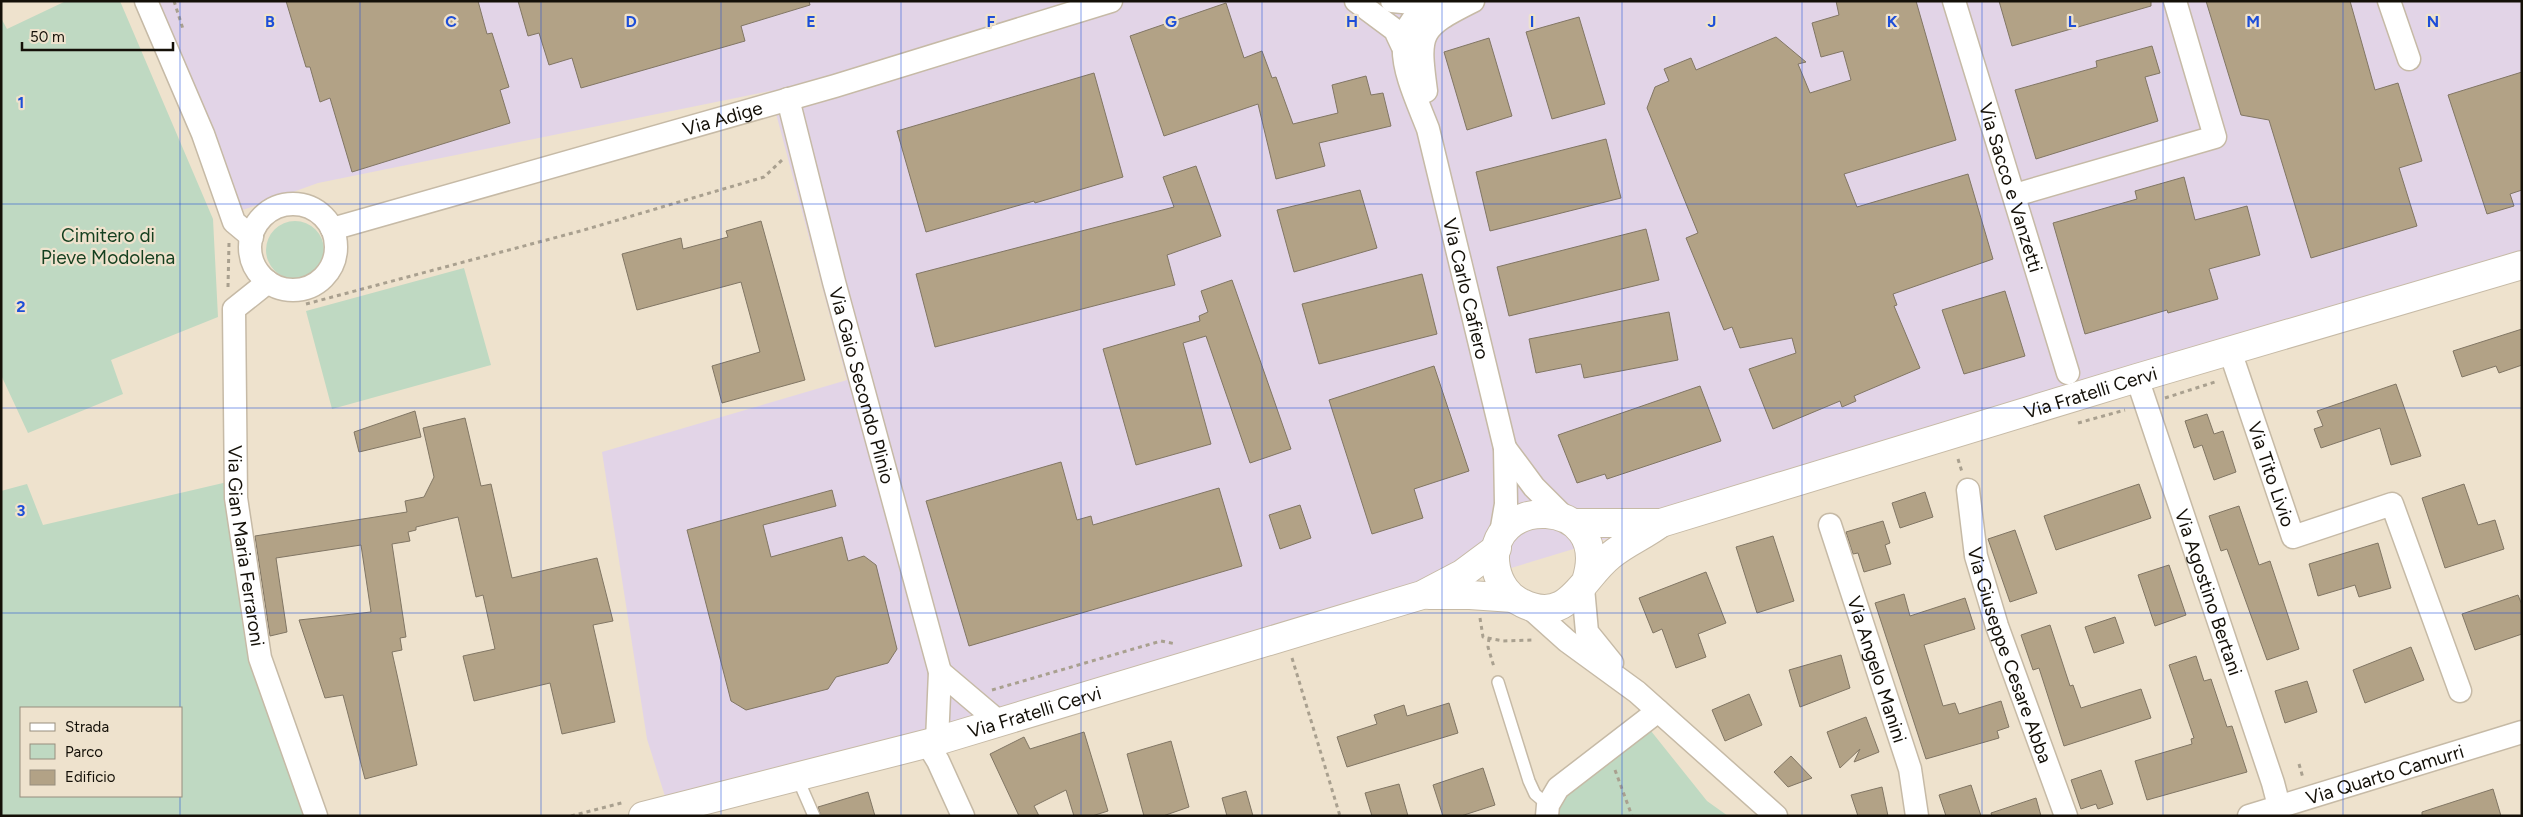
<svg xmlns="http://www.w3.org/2000/svg" width="2523" height="817" font-family="Figtree,sans-serif">
	<rect width="100%" height="100%" fill="#eee2cd"/>
	<path fill="#e2d4e7" d="M157 1H2522V265L2137 378 1422 595 669 809 647 739 602 452 847 380 770 91 318 183 240 211Z"/>
	<path fill="#bfd9c2" fill-rule="evenodd" d="M66 1H120L213 219 218 317 111 360 123 394 28 433 1 375V18L7 29Z
		M266 250a29 29 0 1 1 58 0a29 29 0 1 1-58 0Z
		M464 268 491 365 332 409 306 311Z
		M236 480 260 658 316 816H1V491L27 484 43 525ZM21 708H181V796H21Z
		M1643 721 1707 801 1728 816H1547L1548 805Z"/>
	<path fill="#b2a286" stroke="#817664" d="M286 1H478L487 34 492 33 509 87 500 90 510 123 352 172 330 98 320 102 310 67H306Z
		M518 1H809L810 5 741 26 745 41 581 88 572 58 549 65 539 33 528 36Z
		M1836 1H1916L1956 140 1844 174 1857 207 1968 174 1993 259 1893 294 1897 305 1894 306 1920 368 1854 396 1856 401 1842 407 1840 401 1773 429 1749 369 1796 353 1792 338 1740 348 1732 327 1724 330 1686 238 1698 233 1647 108 1655 87 1669 81 1664 69 1691 58 1696 70 1776 37 1806 62 1798 64 1810 93 1851 80 1843 51 1821 57 1812 23 1839 15Z
		M1999 1H2151V6L2012 46Z
		M2206 1H2350L2375 90 2398 83 2422 161 2399 168 2417 226 2311 258 2269 120 2241 115Z
		M1226 3 1244 58 1262 51 1272 78 1276 77 1293 124 1338 113 1332 85 1366 76 1371 95 1383 93 1391 126 1319 143 1325 166 1276 179 1258 104 1164 136 1130 36Z
		M1579 17 1605 104 1552 119 1526 32Z
		M1489 38 1512 116 1467 130 1444 52Z
		M2152 46 2160 73 2145 77 2158 121 2036 159 2015 90 2097 67 2096 61Z
		M2522 72V190L2510 194 2514 206 2487 214 2448 95Z
		M1094 73 1123 177 1035 203 1034 201 926 232 897 131Z
		M1606 139 1621 198 1490 231 1476 172Z
		M1196 166 1221 236 1167 255 1175 285 935 347 916 274 1174 207 1163 177Z
		M2184 177 2195 220 2247 206 2260 255 2209 269 2218 299 2168 313 2167 310 2085 334 2053 223 2137 199 2135 191Z
		M1360 190 1377 248 1294 272 1277 210Z
		M761 221 805 380 722 403 712 366 760 352 741 282 637 310 622 254 681 238 683 249 728 237 726 231Z
		M1646 229 1659 280 1509 316 1497 267Z
		M1422 274 1437 334 1319 364 1302 304Z
		M1232 280 1291 449 1250 463 1206 336 1183 343 1211 444 1136 465 1103 349 1200 321 1199 316 1208 312 1201 291Z
		M2005 291 2025 356 1964 374 1942 310Z
		M1669 312 1678 360 1584 378 1581 364 1536 373 1529 339Z
		M2522 329V365L2499 373 2496 366 2462 377 2453 351Z
		M1434 366 1469 471 1414 489 1423 518 1372 534 1329 400Z
		M2396 384 2421 456 2391 465 2380 428 2321 448 2314 429 2323 426 2317 411Z
		M1700 386 1721 441 1607 479 1605 474 1577 483 1558 435Z
		M415 411 421 437 359 452 354 432Z
		M2207 414 2214 434 2223 431 2236 472 2214 480 2202 445 2194 448 2185 421Z
		M465 418 481 486 491 484 512 578 597 558 613 621 593 625 615 722 562 734 550 683 474 701 463 656 495 649 483 595 476 597 458 517 416 527V530L408 532 410 541 392 544 406 637 400 638 402 650 392 652 417 765 365 779 343 695 325 698 299 620 371 612 361 545 276 558 287 632 270 636 255 536 407 512 405 501 424 497 434 477 423 428Z
		M1061 462 1077 520 1091 516 1093 525 1219 488 1242 566 969 646 926 501Z
		M2139 484 2151 518 2056 550 2044 516Z
		M2464 484 2478 525 2495 520 2504 549 2445 568 2422 498Z
		M832 490 836 506 763 525 771 557 842 537 848 561 864 556 876 565 897 649 888 663 836 677 828 689 746 710 731 701 687 530Z
		M1925 492 1933 517 1900 528 1892 503Z
		M1300 505 1311 538 1280 549 1269 515Z
		M2239 506 2259 565 2270 561 2299 649 2267 660 2227 549 2221 551 2209 516Z
		M1883 521 1890 543 1885 545 1891 564 1864 572 1858 553 1853 554 1846 532Z
		M2015 530 2037 593 2010 602 1988 539Z
		M1773 536 1794 601 1757 613 1736 547Z
		M2378 543 2391 588 2359 597 2355 585 2318 596 2309 564Z
		M2169 565 2186 615 2155 626 2138 575Z
		M1706 572 1726 623 1698 634 1706 657 1676 668 1662 629 1653 633 1639 598Z
		M1904 594 1910 616 1965 598 1975 629 1924 645 1943 706 1955 703 1959 714 2001 701 2009 727 1997 731 1999 738 1926 759 1875 603Z
		M2518 595 2522 605V634L2475 650 2462 614Z
		M2115 617 2124 643 2094 653 2085 627Z
		M2050 625 2070 686 2073 685 2081 708 2141 689 2151 718 2064 746 2039 668 2033 670 2021 635Z
		M2411 647 2424 680 2365 703 2353 670Z
		M1841 655 1850 688 1800 707 1789 670Z
		M2196 656 2204 681 2211 679 2227 727 2232 726 2247 772 2147 800 2135 761 2192 744 2191 739 2194 738 2169 665Z
		M2307 681 2317 712 2285 723 2275 691Z
		M1749 694 1762 725 1725 741 1712 710Z
		M1449 703 1458 733 1347 767 1337 737 1377 724 1374 715 1404 705 1407 716Z
		M1866 717 1879 752 1854 762 1860 749 1840 768 1827 732Z
		M1084 732 1108 811 1092 816H1074L1066 790 1034 806 1039 816H1019L990 754 1024 737 1030 749Z
		M1171 741 1189 807 1163 816H1144L1127 754Z
		M1791 756 1812 778 1788 787 1774 772Z
		M1483 768 1495 805 1461 816H1443L1433 785Z
		M2101 770 2113 804 2098 809 2096 804 2081 809 2071 780Z
		M1399 784 1408 816H1372L1365 793Z
		M1971 785 1981 816H1946L1939 795Z
		M1882 787 1888 816H1858L1851 795Z
		M2493 789 2501 816H2422V812Z
		M1246 791 1253 816H1227L1222 798Z
		M868 792 875 816H821L818 807Z
		M2036 798 2041 816H1992L1991 813Z"/>
	<g fill="none" stroke-linecap="round" stroke-linejoin="round">
		<g stroke="#c6baa6" stroke-width="14">
			<path id="service" d="M1498 682 1529 781 1535 794 1548 805
				M797 777 814 816"/>
		</g>
		<g stroke="#c6baa6" stroke-width="25">
			<g id="minor">
				<path d="M146 1 203 134 234 222 252 237"/>
				<path d="M1356 1 1395 30 1402 45"/>
				<path d="M1392 1 1433 5"/>
				<path id="s1" d="M1446 1C1376 20 1410 82 1428 129L1505 448 1506 504 1500 539"/>
				<path id="s2" d="M1954 1 2068 373"/>
				<path d="M2389 1 2409 59"/>
				<path d="M1426 91C1418 32 1419 28 1473 1"/>
				<path id="s3" d="M788 99 834 282 940 672 937 741"/>
				<path d="M2015 195 2215 137 2175 1"/>
				<circle cx="293" cy="247" r="43"/>
				<path id="s4" d="M332 229 835 86 1111 1"/>
				<path id="s5" d="M268 282 234 309 236 498 260 658 316 816"/>
				<path id="s6" d="M2230 351 2293 537 2392 504 2460 691"/>
				<path id="s7" d="M2137 378 2273 783 2279 806"/>
				<path d="M1505 448 1534 487 1564 517"/>
				<path id="s8" d="M1968 490 1976 556 1997 626 2066 816"/>
				<path id="s9" d="M1830 525 1910 769 1917 816"/>
				<path d="M1583 588 1587 632 1612 663"/>
				<path d="M1528 606 1567 641 1637 692 1776 816"/>
				<path d="M940 672 999 722"/>
				<path d="M927 743 938 761 963 816"/>
				<path d="M1547 816 1548 805 1558 788 1658 711"/>
				<path id="s10" d="M2249 816 2522 732"/>
			</g>
		</g>
		<g stroke="#c6baa6" stroke-width="30">
			<g id="secondary">
				<path id="s11" d="M1574 523H1661L2137 378 2522 265"/>
				<path d="M1586 581C1614 494 1482 494 1496 568 1499 583 1508 597 1522 603 1568 626 1582 578 1610 556 1625 543 1644 536 1661 523"/>
				<path d="M1429 595H1470L1513 598"/>
				<path id="s12" d="M643 816 937 741 1422 595 1462 574 1497 548"/>
			</g>
		</g>
		<path stroke="#a9a08f" stroke-width="3" stroke-dasharray="4 4" stroke-linecap="butt" d="M174 1 183 29
			M228 287 229 243
			M306 304 584 230 764 177 782 160
			M2165 398 2218 381
			M2078 423 2125 410
			M1958 459 1962 472
			M1480 618 1483 637 1503 641 1535 640
			M1489 638 1488 647 1494 667
			M1292 658 1340 816
			M992 690 1161 641 1176 644
			M2299 764 2303 778
			M1615 770 1632 816
			M571 816 625 802"/>
		<use href="#service" stroke="#fff" stroke-width="11"/>
		<use href="#minor" stroke="#fff" stroke-width="22"/>
		<use href="#secondary" stroke="#fff" stroke-width="28"/>
	</g>
	<path fill="none" stroke="#1d4ed8" stroke-width="1" stroke-opacity="0.55" d="M180 1V708M360 1V816M541 1V816M721 1V816M901 1V816M1081 1V816M1262 1V816M1442 1V816M1622 1V816M1802 1V816M1982 1V816M2163 1V816M2343 1V816M1 204H2522M1 408H2522M1 613H2522M180 796V816"/>
	<g text-anchor="middle" dominant-baseline="central" stroke-width="4.5" stroke-linejoin="round" paint-order="stroke">
		<g font-size="19" fill="#141008" stroke="#eee2cd">
			<text stroke="none"><textPath href="#s4" startOffset="406">Via Adige</textPath></text>
			<text stroke="none"><textPath href="#s2" startOffset="195">Via Sacco e Vanzetti</textPath></text>
			<text stroke="none"><textPath href="#s1" startOffset="318">Via Carlo Cafiero</textPath></text>
			<text stroke="none"><textPath href="#s3" startOffset="296">Via Gaio Secondo Plinio</textPath></text>
			<text stroke="none"><textPath href="#s11" startOffset="536">Via Fratelli Cervi</textPath></text>
			<text stroke="none"><textPath href="#s6" startOffset="130">Via Tito Livio</textPath></text>
			<text stroke="none"><textPath href="#s5" startOffset="281">Via Gian Maria Ferraroni</textPath></text>
			<text stroke="none"><textPath href="#s7" startOffset="226">Via Agostino Bertani</textPath></text>
			<text stroke="none"><textPath href="#s8" startOffset="171">Via Giuseppe Cesare Abba</textPath></text>
			<text stroke="none"><textPath href="#s9" startOffset="152">Via Angelo Manini</textPath></text>
			<text stroke="none"><textPath href="#s12" startOffset="405">Via Fratelli Cervi</textPath></text>
			<text stroke="none"><textPath href="#s10" startOffset="142">Via Quarto Camurri</textPath></text>
		</g>
		<g font-size="19" fill="#143f1f" stroke="#eee2cd">
			<text x="108" y="235">Cimitero di<tspan x="108" dy="22">Pieve Modolena</tspan></text>
		</g>
	</g>
	<g font-size="16" text-anchor="middle" font-weight="bold" fill="#1d4ed8" stroke="#eee2cd" stroke-width="4.5" stroke-linejoin="round" paint-order="stroke">
		<text x="270" y="27">B</text>
		<text x="451" y="27">C</text>
		<text x="631" y="27">D</text>
		<text x="811" y="27">E</text>
		<text x="991" y="27">F</text>
		<text x="1171" y="27">G</text>
		<text x="1352" y="27">H</text>
		<text x="1532" y="27">I</text>
		<text x="1712" y="27">J</text>
		<text x="1892" y="27">K</text>
		<text x="2072" y="27">L</text>
		<text x="2253" y="27">M</text>
		<text x="2433" y="27">N</text>
		<text x="21" y="108">1</text>
		<text x="21" y="312">2</text>
		<text x="21" y="516">3</text>
	</g>
	<rect width="2523" height="817" fill="none" stroke="#141008" stroke-width="5"/>
	<rect x="20" y="707" width="162" height="90" fill="#eee2cd" stroke="#978e7e"/>
	<rect x="30" y="723" width="25" height="8" fill="#ffffff" stroke="#978e7e"/>
	<text x="65" y="732" font-size="15" fill="#141008">Strada</text>
	<rect x="30" y="744" width="25" height="15" fill="#bfd9c2" stroke="#978e7e"/>
	<text x="65" y="757" font-size="15" fill="#141008">Parco</text>
	<rect x="30" y="770" width="25" height="15" fill="#b2a286" stroke="#978e7e"/>
	<text x="65" y="782" font-size="15" fill="#141008">Edificio</text>
	<path d="M22 42v8h151v-8" fill="none" stroke="#141008" stroke-width="2.5"/>
	<text x="30" y="42" font-size="15" fill="#141008" stroke="#eee2cd" stroke-width="4" paint-order="stroke">50 m</text>
</svg>
